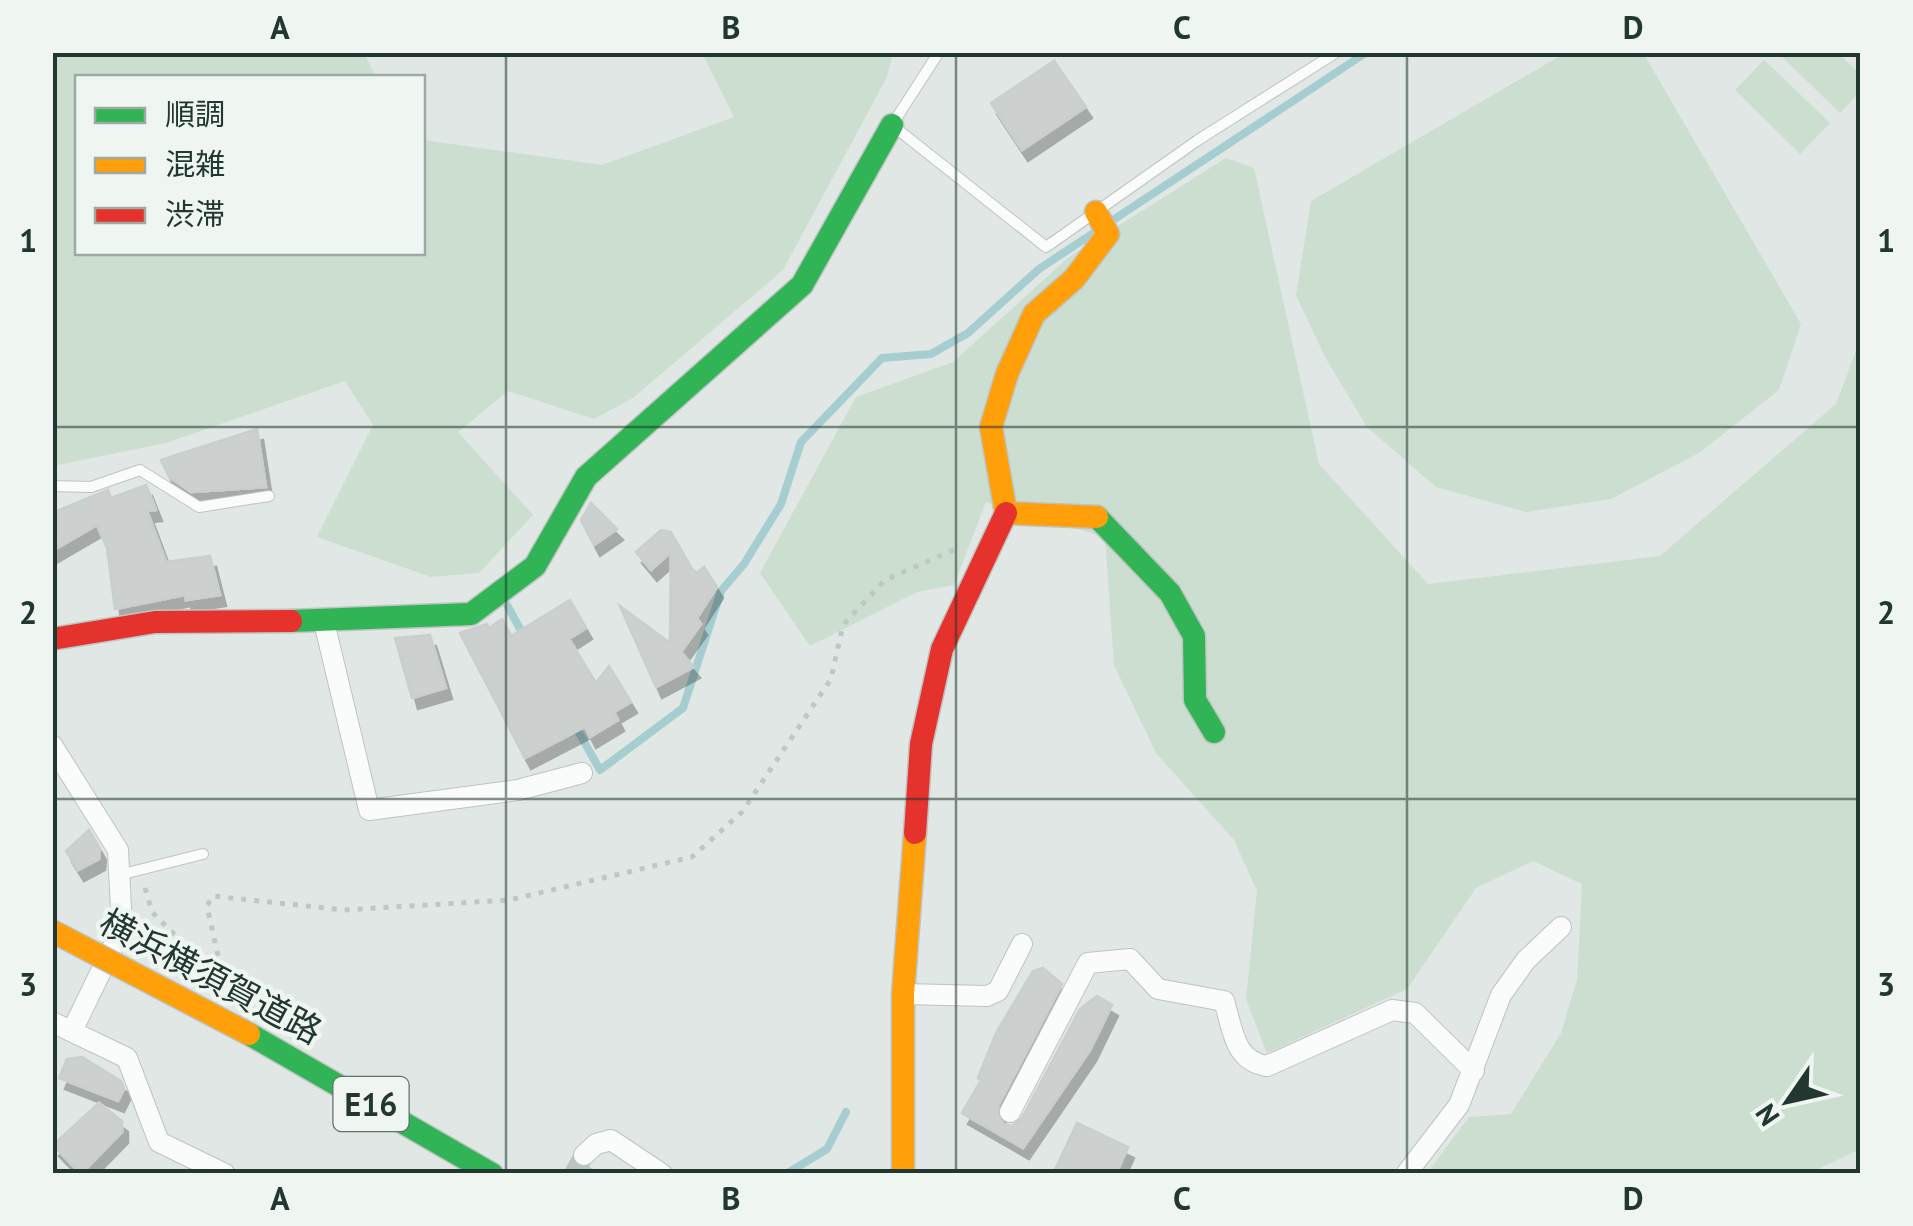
<svg xmlns="http://www.w3.org/2000/svg" width="1913" height="1226" font-family="'PT Sans','Noto Sans JP',sans-serif">
	<defs>
		<filter id="shadow"><feDropShadow dx="6" dy="11" stdDeviation="0" flood-color="#0004"/></filter>
	</defs>
	<rect width="100%" height="100%" fill="#e1e7e4"/>
	<path fill="#ccded0" d="M53 52 364 53 376 77 78 78V252H422L423 140 602 165 734 117 702 53H893L887 77 783 270 633 398 594 419 508 391 458 432 533 515 479 573 431 577 317 537 373 425 345 381 166 443 53 466Z
		M1565 53 1645 56 1801 324 1779 390 1699 453 1611 499 1526 512 1436 487 1367 427 1325 357 1296 295 1311 201Z
		M1778 53H1838L1860 74V92L1840 113Z
		M1764 60 1830 123 1800 154 1735 90Z
		M1226 158 1254 168 1319 464 1428 584 1660 556 1836 404 1860 340V1149L1810 1173H1427L1469 1117 1511 1114 1561 1033 1577 980 1582 884 1533 861 1476 888 1407 989 1267 1053 1246 999 1257 891 1234 840 1156 753 1114 665 1105 537 986 502 954 585 917 592 810 646 760 573 856 397 953 362 1069 257Z"/>
	<g fill="none" stroke-linecap="round" stroke-linejoin="round">
		<path stroke="#a6ced0" stroke-width="8" d="M507 605 524 636
			M573 722 600 770 683 708 721 591 744 564 781 504 801 442 882 358 931 354 968 333 1039 269 1367 52
			M571 1174 583 1168 594 1174
			M786 1174 827 1149 846 1112"/>
	</g>
	<path fill="#ccd0ce" stroke="#cacfcd" stroke-width="2.5" filter="url(#shadow)" d="M1054 61 1086 107 1022 150 991 103Z
		M257 429 266 487 191 492 169 477 161 460Z
		M146 485 156 510 147 511 166 562 210 556 220 595 186 600 185 595 115 609 107 548 97 525 52 551V513L108 490 111 498Z
		M591 503 617 529 594 545 581 520Z
		M661 530 671 532 692 569 697 573 704 567 717 587 697 618 701 624 681 652 694 667 656 687 620 606 670 643 671 552 651 570 636 552Z
		M570 600 586 628 569 639 596 683 609 666 631 702 614 712 618 720 590 737 585 727 525 758 460 633 487 624 489 628 502 619 511 636Z
		M430 635 446 688 412 698 395 638Z
		M89 830 100 849 99 859 78 870 66 851Z
		M1043 968 1062 984 998 1106 1003 1124 1012 1126 1022 1118 1080 1009 1097 996 1112 1005 1090 1050 1023 1148 962 1113 981 1080 978 1078 996 1033 1033 971Z
		M82 1057 121 1081 124 1089 118 1101 59 1078 67 1059Z
		M99 1103 122 1121V1132L81 1174 53 1145Z
		M1077 1123 1128 1147 1116 1174H1053Z"/>
	<g fill="none" stroke-linecap="round" stroke-linejoin="round">
		<path stroke="#bbc4c0" stroke-width="20" stroke-dasharray="20 10" stroke-linecap="butt" d="M574 1174 584 1155"/>
		<g stroke="#bec4c1" stroke-width="12">
			<path id="lane" d="M939 52 892 125 1046 247 1198 140 1337 52
				M52 486 91 487 140 470 199 507 269 496
				M119 875 203 854"/>
		</g>
		<g stroke="#bec4c1" stroke-width="22">
			<path id="street" d="M324 622 369 810 518 790 582 773
				M52 745 118 850 122 928 73 1029
				M903 994 987 996 998 991 1022 944
				M52 1022 127 1058 159 1142 225 1174
				M1010 1112 1088 963 1130 959 1158 989 1224 1001C1233 1030 1234 1061 1267 1066L1392 1010 1415 1013 1474 1071
				M584 1155 596 1144 611 1140 662 1174
				M1406 1174 1459 1105 1501 995 1526 960 1561 927"/>
		</g>
		<g stroke="#bec4c1" stroke-width="25">
			<path id="fast" d="M1097 517 1170 593 1194 636 1195 700 1214 732
				M291 621 471 614 535 566 586 477 802 285 892 125
				M249 1034 492 1174"/>
		</g>
		<g stroke="#bec4c1" stroke-width="25">
			<path id="slow" d="M1096 212 1108 234 1074 279 1034 314 1007 374 991 427 1006 513 1097 517
				M903 1174V994L915 833"/>
		</g>
		<g stroke="#bec4c1" stroke-width="25">
			<path id="jam" d="M52 639 155 622 291 621
				M915 833 921 744 942 649 1006 513"/>
		</g>
		<path stroke="#bfc7c3" stroke-width="5" stroke-dasharray="5 8" stroke-linecap="butt" d="M145 888 152 912 211 972 220 965 207 906 213 896 344 910 509 900 692 857 742 812 831 679 843 625 885 580 960 547"/>
		<use href="#lane" stroke="#fafbfb" stroke-width="10"/>
		<use href="#street" stroke="#fafbfb" stroke-width="20"/>
		<use href="#fast" stroke="#30b455" stroke-width="22"/>
		<use href="#slow" stroke="#ff9f0a" stroke-width="22"/>
		<use href="#jam" stroke="#e5322d" stroke-width="22"/>
		<g stroke="#bcc3c0" stroke-width="25" stroke-linecap="butt">
			<path id="slow-bridge" d="M52 931 249 1034"/>
		</g>
		<use href="#slow-bridge" stroke="#ff9f0a" stroke-width="22"/>
	</g>
	<path fill="none" stroke="#22372f" stroke-width="2.5" stroke-opacity="0.55" d="M506 52V1174M956 52V1174M1407 52V1174M52 427H1860M52 799H1860"/>
	<g text-anchor="middle" dominant-baseline="central" stroke-width="9" stroke-linejoin="round" paint-order="stroke">
		<rect fill="#eff6f2" stroke="#60706a" stroke-width="2.5" x="333.5" y="1077" width="75" height="54" rx="8"/>
		<g font-size="32" font-weight="bold" fill="#22372f">
			<text x="371" y="1104">E16</text>
		</g>
		<g font-size="35" fill="#22372f" stroke="#eff6f2">
			<text transform="translate(211 976) rotate(28)">横浜横須賀道路</text>
		</g>
	</g>
	<rect width="1913" height="1226" fill="none" stroke="#eff6f2" stroke-width="110"/>
	<rect x="75" y="75" width="350" height="180" fill="#eff6f2" stroke="#9daaa4" stroke-width="2.5"/>
	<rect x="95" y="108" width="50" height="15" fill="#30b455" stroke="#9daaa4" stroke-width="2.5"/>
	<text x="165" y="125" font-size="30" fill="#22372f">順調</text>
	<rect x="95" y="158" width="50" height="15" fill="#ff9f0a" stroke="#9daaa4" stroke-width="2.5"/>
	<text x="165" y="175" font-size="30" fill="#22372f">混雑</text>
	<rect x="95" y="208" width="50" height="15" fill="#e5322d" stroke="#9daaa4" stroke-width="2.5"/>
	<text x="165" y="225" font-size="30" fill="#22372f">渋滞</text>
	<g transform="translate(1788 1101) rotate(236)" stroke="#eff6f2" stroke-width="8" paint-order="stroke">
	<path d="M0-8L18 38L0 25L-18 38Z" fill="#22372f"/>
	<text y="-15" font-size="28" font-weight="bold" text-anchor="middle" fill="#22372f">N</text>
	</g>
	<rect x="55" y="55" width="1803" height="1116" fill="none" stroke="#22372f" stroke-width="4"/>
	<g font-size="32" text-anchor="middle" font-weight="bold" fill="#22372f">
		<text x="280" y="39">A</text>
		<text x="731" y="39">B</text>
		<text x="1182" y="39">C</text>
		<text x="1633" y="39">D</text>
		<text x="28" y="252">1</text>
		<text x="1886" y="252">1</text>
		<text x="28" y="624">2</text>
		<text x="1886" y="624">2</text>
		<text x="28" y="996">3</text>
		<text x="1886" y="996">3</text>
		<text x="280" y="1210">A</text>
		<text x="731" y="1210">B</text>
		<text x="1182" y="1210">C</text>
		<text x="1633" y="1210">D</text>
	</g>
</svg>
